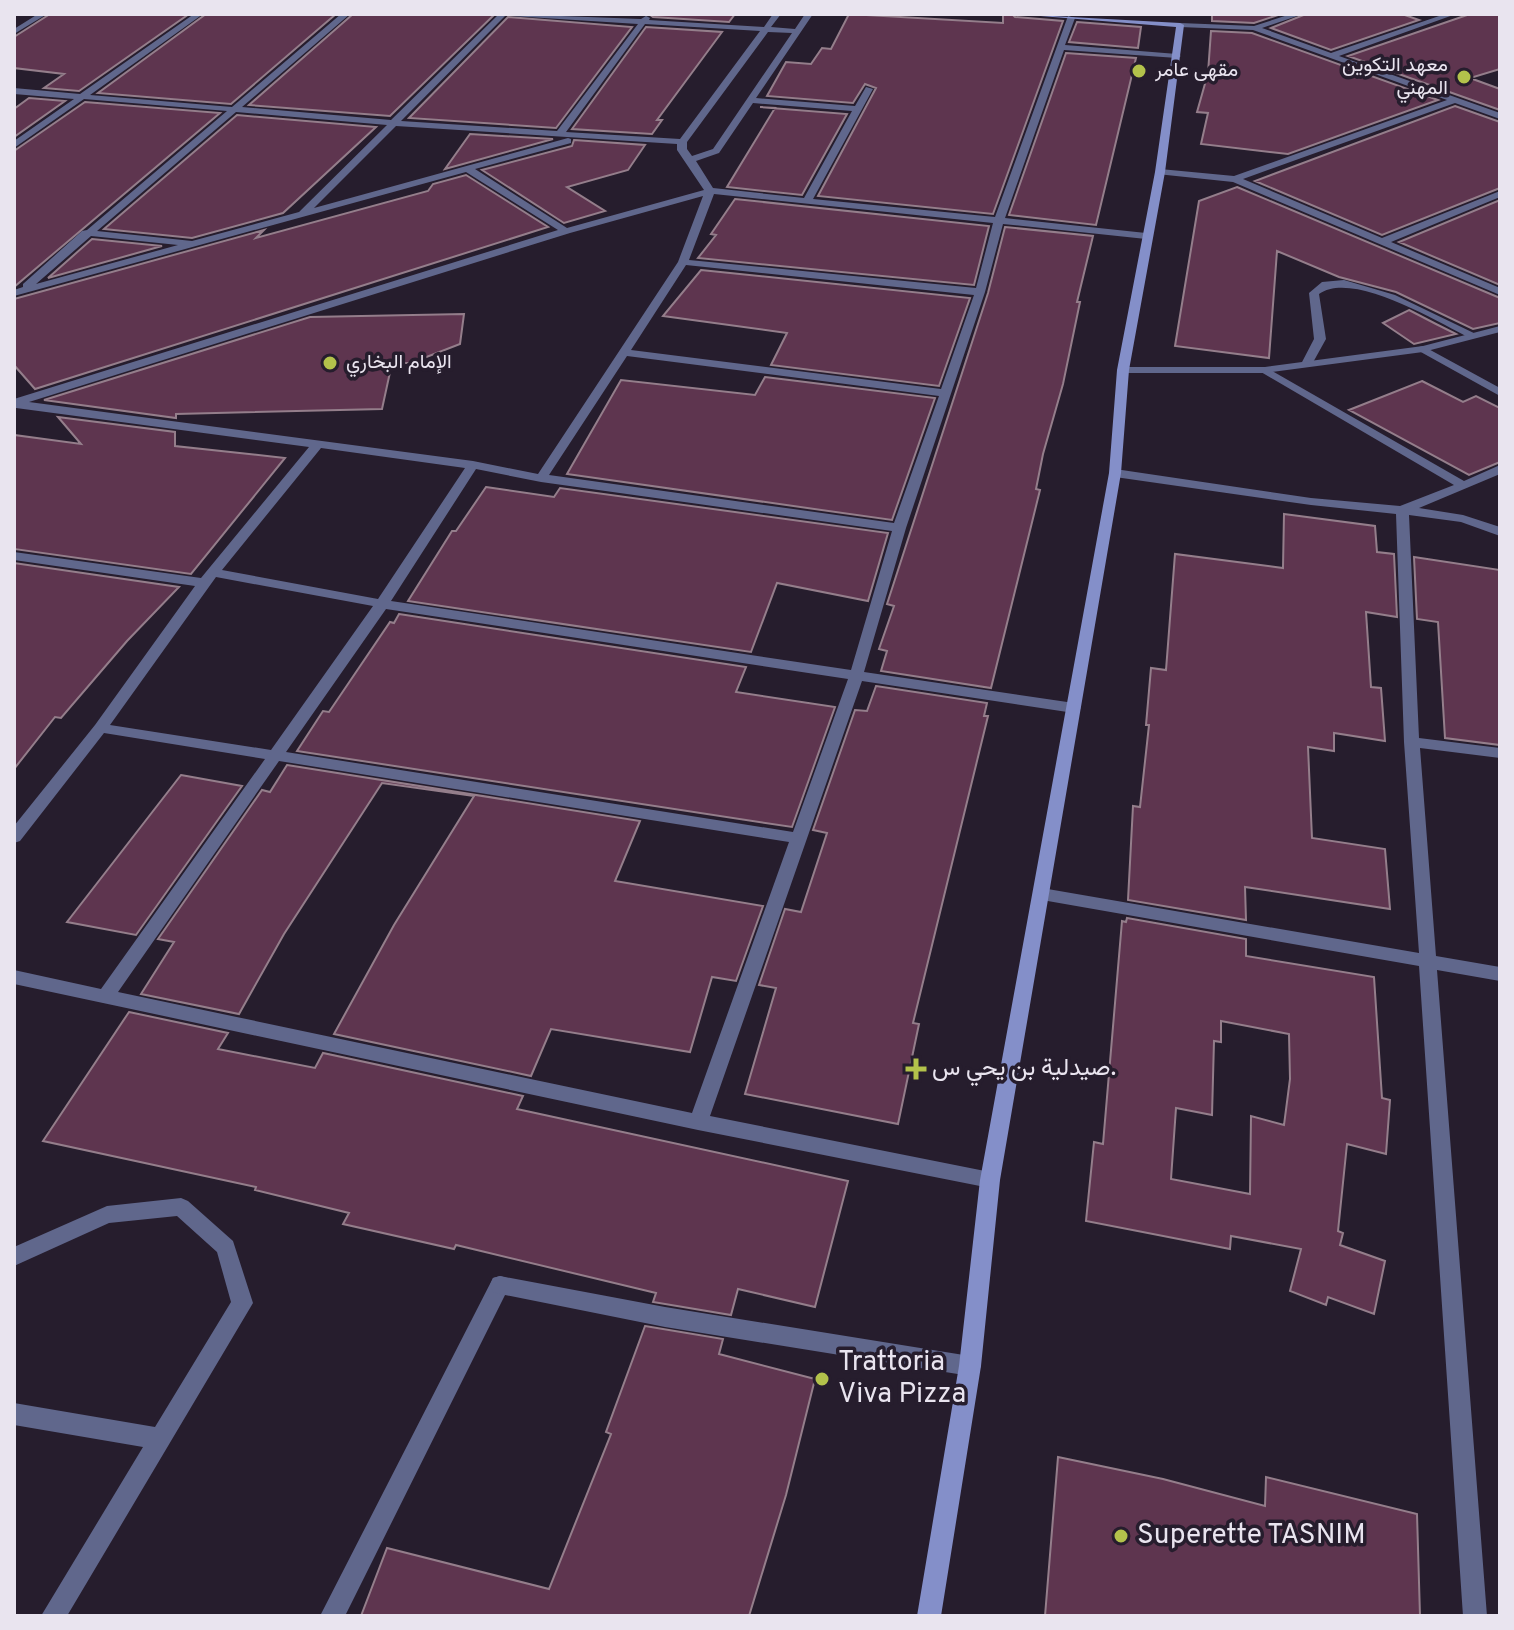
<svg xmlns="http://www.w3.org/2000/svg" width="1514" height="1630" font-family="Overpass,Vazirmatn,sans-serif">
	<rect width="100%" height="100%" fill="#261d2d"/>
	<path fill="#5e354f" stroke="#947e8b" stroke-width="2" fill-rule="evenodd" d="M50 14H189L79 91 44 88 64 74 14 68V37Z
		M206 14H336L231 104 98 93Z
		M353 14H495L390 116 249 105Z
		M649 14H735L729 22 653 17Z
		M849 14 1003 23V14H1012L1015 17 1063 21 993 214 818 196 876 88 865 84 853 103 767 96 786 62 811 64 822 48 831 49Z
		M1212 14H1281L1254 23 1212 21Z
		M1306 14H1402L1419 20 1331 50 1271 28Z
		M1470 14H1500V69L1470 78 1500 89V110L1348 56Z
		M508 17 632 27 556 128 409 118Z
		M1077 22 1141 27 1138 48 1069 42Z
		M646 27 722 32 657 120H662L652 134 572 129Z
		M1211 31 1252 33 1438 100 1288 154 1201 144 1208 113 1197 112 1208 73Z
		M1066 53 1136 58 1096 225 1009 215Z
		M29 98 65 101 14 137V109Z
		M85 102 220 113 14 287V151Z
		M1455 106 1500 122V188L1382 235 1255 181Z
		M760 107 847 114 802 195 727 187 775 108Z
		M237 115 376 127 283 213 192 238 104 229Z
		M470 134 553 139 445 169Z
		M574 140 645 145 628 170 567 187 605 211 564 223 482 170 572 146Z
		M466 175 548 227 35 389 14 365V299L264 230 256 238 428 191 433 184Z
		M1237 187 1500 298V323L1473 329 1396 292 1339 277 1277 251 1269 358 1175 346 1199 201Z
		M735 199 989 226 974 285 698 258 716 235 711 234Z
		M1500 200V285L1399 242Z
		M1005 227 1093 236 1077 302H1080L1063 384 1043 454 1036 489 1040 490 991 688 881 671 887 651 879 649 894 606 887 604 988 293Z
		M92 239 162 246 48 278Z
		M701 270 970 298 939 386 771 365 787 333 663 316Z
		M1409 310 1436 324 1456 334 1414 344 1383 323Z
		M464 314 460 344 411 363H392L382 409 176 414V418L44 400 310 317Z
		M765 377 935 398 892 520 567 474 621 380 755 395Z
		M1422 381 1463 402 1476 396 1500 408V462L1469 475 1349 410Z
		M58 417 175 432V446L285 458 191 574 14 549V435L81 444Z
		M486 487 554 497 560 488 888 533 868 601 777 583 751 652 408 601 452 531H456Z
		M1284 514 1375 526 1377 552 1394 554 1397 617 1366 612 1371 687 1381 688 1385 741 1334 733V751L1308 747 1312 838 1385 849 1390 909 1245 887 1246 920 1128 900 1133 806 1140 807 1149 725H1146L1151 668 1166 670 1175 554 1283 568Z
		M1414 557 1500 570V745L1445 738 1438 622 1417 619Z
		M14 563 179 587 127 641 61 718 55 717 14 769Z
		M399 614 746 667 736 692 835 707 792 827 297 751 323 711 329 712 390 622 394 623Z
		M876 686 987 703 984 716H988L913 1023 919 1024 898 1124 745 1094 776 988 759 985 785 909 801 912 827 833 813 830 855 710 867 711Z
		M287 765 640 821 615 881 763 906 736 981 712 977 690 1052 551 1029 531 1076 334 1034 394 925 474 796 382 783 284 934 239 1014 141 994 174 942 158 939 262 790 270 792Z
		M181 775 242 786 136 935 67 922Z
		M1127 918 1246 939V956L1374 977 1382 1098 1390 1100 1386 1154 1347 1144 1338 1231 1343 1233 1340 1245 1385 1261 1374 1314 1328 1297 1326 1305 1290 1291 1301 1249 1231 1236 1230 1249 1086 1221 1094 1142 1103 1144 1122 921 1126 922ZM1221 1021 1289 1034 1290 1079 1284 1125 1251 1116 1250 1194 1171 1179 1176 1108 1212 1115 1214 1041 1221 1042Z
		M129 1012 228 1033 218 1049 315 1068 323 1053 523 1096 517 1109 848 1181 815 1307 738 1289 731 1315 653 1302 656 1293 456 1245 454 1249 343 1224 349 1213 255 1190 256 1187 43 1141Z
		M645 1326 723 1339 719 1354 815 1379 786 1495 749 1616H361L387 1548 549 1589 611 1434 606 1432Z
		M1058 1457 1163 1479 1265 1506 1266 1477 1417 1514 1420 1616H1045Z"/>
	<g fill="none" stroke-linecap="round" stroke-linejoin="round">
		<path fill="#60678c" fill-rule="evenodd" d="M181 1198 188 1201 233 1241 253 1303 67 1616H41L143 1447 14 1425V1403L155 1427 231 1302 217 1252 177 1216 109 1223 14 1266V1247L107 1206Z
			M500 1276 507 1278 510 1285 345 1616H320L493 1278Z"/>
		<path fill="#60678c" fill-rule="evenodd" d="M38 14H47L14 34V29Z
			M194 14H203L90 95 232 107 341 14H350L242 107 391 120 499 14H507L401 121 557 131 638 24 512 16 508 14 641 19 646 16 650 18 649 20 764 27 773 14H781L771 27 795 29 805 14H813L756 98 855 106 866 87 873 89 813 199 995 217 1068 16 1075 18 1065 45 1177 54 1181 56 1177 58 1064 50 1005 218 1146 233 1151 236 1146 239 1003 224 985 292 906 528 864 672 1074 703 1081 708 1074 713 862 681 710 1116 990 1172 997 1174 1000 1180 997 1186 990 1188 698 1130 14 984V970L101 989 265 759 104 733 20 841 14 843V826L95 725 195 586 14 560V552L201 578 309 447 16 408 14 399 558 230 466 172 14 296V290L23 287V284L82 231 87 230 227 111 84 99 14 148V141L74 99 14 94V88L80 94ZM645 24 760 31 680 139 566 132ZM768 32 792 33 713 149 692 156 687 149V142ZM753 103 852 111 804 198 713 188 696 161 719 153ZM236 112 387 125 299 212 192 241 97 231ZM396 126 677 144V150L704 190 567 228 475 169 571 143V139L568 138 314 208ZM714 194 993 223 976 288 689 260ZM703 196 678 262 538 474 473 461 29 402 570 233ZM91 236 178 245 36 284ZM686 265 974 295 941 389 631 350ZM627 356 939 396 894 523 549 475ZM321 448 465 468 378 599 222 570ZM476 469 541 482 892 531 851 670 391 601ZM216 577 373 606 271 750 110 725ZM386 609 848 679 793 832 286 752ZM279 761 789 842 692 1113 118 992Z
			M1291 14H1303L1262 28 1331 53 1445 14H1456L1339 56 1500 113V119L1455 103 1243 179 1382 238 1500 191V197L1391 242 1500 288V295L1233 182 1157 174 1155 172 1160 169 1234 176 1447 100 1253 30 1180 27 1176 25 1180 23 1254 26Z
			M1344 280 1395 295 1480 336 1470 338C1437 322 1353 270 1319 294L1326 339 1311 366H1303L1301 364 1314 339 1309 293 1322 282Z
			M1423 346 1500 388V396L1419 351V347Z
			M1265 367 1464 481 1500 465V474L1419 508 1463 515 1500 527V536L1461 522 1409 515 1419 738 1500 748V758L1420 748 1436 956 1500 967V981L1437 970 1487 1616H1463L1419 966 1042 900 1036 898 1034 894 1036 890 1042 888 1419 953 1404 742 1396 514 1311 505 1115 477 1109 473 1115 469 1311 498 1400 506 1454 485 1261 372 1259 370Z
			M500 1276 665 1307 970 1356 978 1359 981 1366 978 1373 970 1376 665 1327 500 1294 493 1292 490 1285 493 1278Z"/>
		<path fill="#60678c" fill-rule="evenodd" d="M1500 326V332L1423 352 1265 373H1123L1117 370 1123 367H1265L1423 346Z"/>
		<path fill="#848fc9" fill-rule="evenodd" d="M1015 14 1180 23 1184 25 1165 172 1129 370 1121 473 1000 1180 981 1366 941 1616H917L959 1366 980 1180 1109 473 1117 370 1155 172 1176 27Z"/>
	</g>
	<g fill="#b3c24b" stroke="#261d2d" stroke-width="3">
		<circle cx="1139" cy="71" r="8"/>
		<circle cx="1464" cy="77" r="8"/>
		<circle cx="330" cy="363" r="8"/>
		<path d="M912 1057h8v8h8v8h-8v8h-8v-8h-8v-8h8z"/>
		<circle cx="822" cy="1379" r="8"/>
		<circle cx="1121" cy="1536" r="8"/>
	</g>
	<g text-anchor="middle" dominant-baseline="central" stroke-width="7" stroke-linejoin="round" paint-order="stroke">
		<g font-size="20" fill="#e9e4ef" stroke="#261d2d" text-anchor="start">
			<text x="1448" y="66" text-anchor="end">معهد التكوين<tspan x="1448" dy="23">المهني</tspan></text>
			<text x="1155" y="71">مقهى عامر</text>
			<text x="346" y="363">الإمام البخاري</text>
		</g>
		<g font-size="24" fill="#e9e4ef" stroke="#261d2d" text-anchor="start">
			<text x="932" y="1069">صيدلية بن يحي س.</text>
		</g>
		<g font-size="28" fill="#e9e4ef" stroke="#261d2d" text-anchor="start">
			<text x="838" y="1363">Trattoria<tspan x="838" dy="32">Viva Pizza</tspan></text>
			<text x="1137" y="1536">Superette TASNIM</text>
		</g>
	</g>
	<rect width="1514" height="1630" fill="none" stroke="#e9e4ef" stroke-width="32"/>
</svg>
